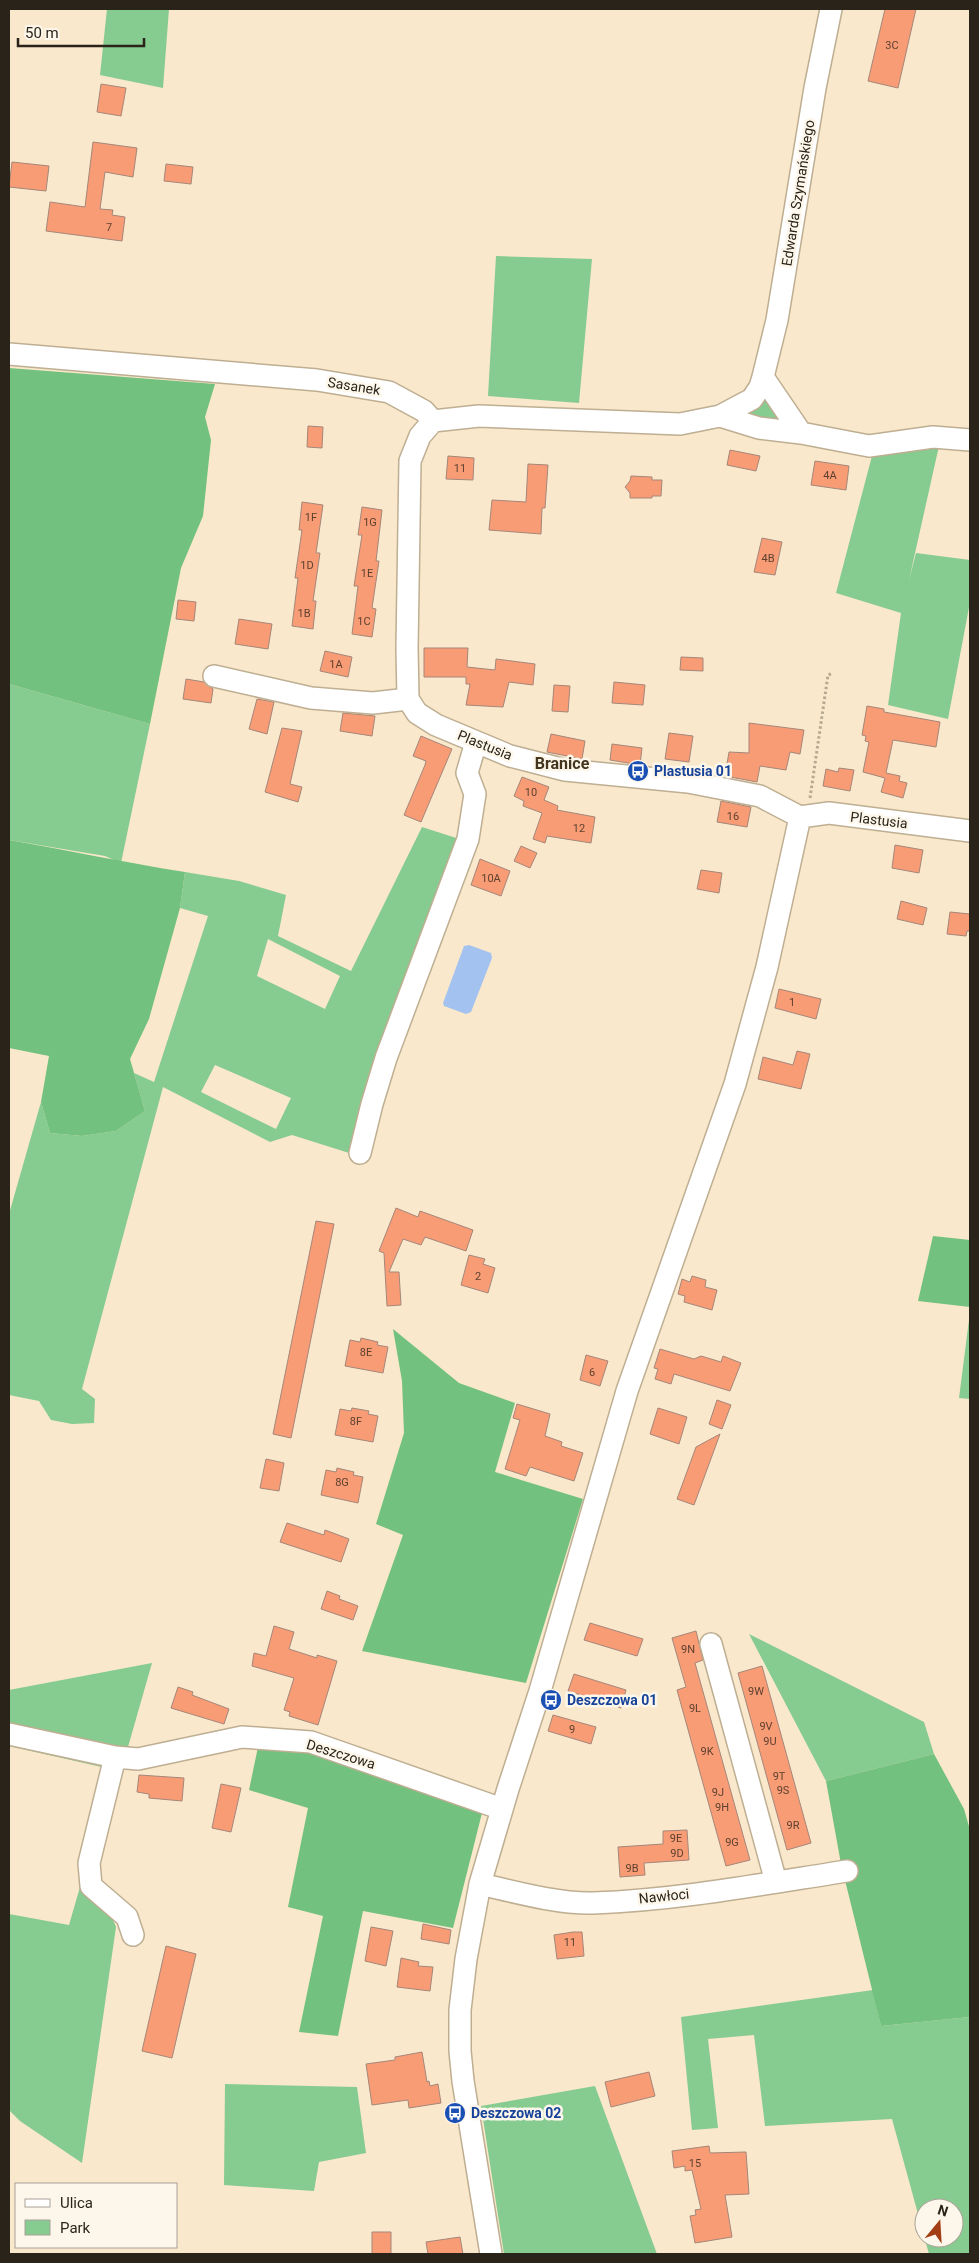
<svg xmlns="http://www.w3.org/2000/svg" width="979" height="2263" font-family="Roboto,sans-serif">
	<rect width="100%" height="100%" fill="#f9e8cb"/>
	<path fill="#86cb90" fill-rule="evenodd" d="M107 9H169L163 88 100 75Z
		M496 256 592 259 579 403 488 396Z
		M763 390 781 408 780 426 760 423 747 413Z
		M939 446 909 580 916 553 970 560V602L948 719 888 705 901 613 836 593 873 452Z
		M9 684 150 724 121 863 105 856 9 840Z
		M422 827 475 844 387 1079 365 1158 292 1135 270 1142 163 1087 82 1389 95 1399 94 1423 72 1424 51 1420 39 1401 9 1395V1214L41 1102 50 1133 82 1136 116 1131 145 1111 134 1073 154 1082 208 916 180 908 185 872 239 881 286 895 278 936 351 971ZM268 939 340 976 325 1009 257 976ZM215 1065 291 1098 276 1129 201 1092Z
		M970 1312V1399L959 1398Z
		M749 1634 924 1722 934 1754 826 1781Z
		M152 1663 126 1754 106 1768 9 1746V1690Z
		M80 1887 110 1912 116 1927 82 2163 20 2121 9 2110V1914L69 1925Z
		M873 1990 881 2026 970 2017V2254H929L892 2119 765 2126 754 2035 708 2039 718 2128 692 2130 681 2017ZM924 2208H954V2238H924Z
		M225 2084 357 2087 366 2153 319 2162 314 2191 224 2185Z
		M595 2086 657 2254H504L481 2106Z"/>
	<path fill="#72c17f" d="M9 368 215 384 205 417 211 440 203 516 181 568 150 724 9 684Z
		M9 840C68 850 126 863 185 872L180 908 149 1019 130 1059 145 1111 116 1131 82 1136 50 1133 41 1102 49 1056 9 1048Z
		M933 1236 970 1240V1307L918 1301Z
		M393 1329 459 1383 515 1403 495 1472 583 1499 526 1683 362 1651 403 1535 376 1524 404 1433 402 1381Z
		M258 1747 314 1748 482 1813 453 1928 363 1911 338 2036 299 2032 323 1916 288 1907 308 1808 249 1790Z
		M934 1754 964 1809 970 1830V2017L881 2026 841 1864 826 1781Z"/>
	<path fill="#a3c2f0" d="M469 945 491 953 492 958 471 1012 466 1014 444 1006 443 1003 464 946Z"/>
	<path fill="#f89c75" stroke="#a5867a" d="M885 9H916L898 88 868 81Z
		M101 84 126 88 121 116 97 112Z
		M93 142 137 148 133 177 105 172 100 209 113 210 112 215 125 217 122 241 46 231 50 202 85 207Z
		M12 162 49 166 46 191 9 187Z
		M166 164 193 167 191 184 164 181Z
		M308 426 323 427 322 448 307 447Z
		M730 450 760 456 756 471 727 465Z
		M448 456 474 458 473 480 446 479Z
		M815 461 849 466 846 490 811 485Z
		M528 464 548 465 545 508H542L541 534 489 530 492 500 526 502Z
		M631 476 652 477V480H662L661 496H652V498H630V493L625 487 630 481Z
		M302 502 323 505 316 553H320L313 601H316L313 629 292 626 298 578H295L302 530H299Z
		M362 507 382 510 376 561H379L372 608 376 609 372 637 352 634 358 586H354L362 535H358Z
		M762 538 782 542 775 575 754 572Z
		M178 600 196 602 194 621 176 619Z
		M239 619 272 624 268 649 235 644Z
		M424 648H468L467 667 495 670 496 659 535 664 533 685 509 682 503 707 466 705 470 684H466V677H424Z
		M325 651 352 657 348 677 320 671Z
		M681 657 703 658V671L680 670Z
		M186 679 204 682 213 689 211 703 183 699Z
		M614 682 645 685 643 705 612 703Z
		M554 685 570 686 568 712 552 711Z
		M257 699 274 702 267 734 249 729Z
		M867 706 884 709V712L940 722 936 747 893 740 886 773 900 776 899 781 907 783 903 798 881 792 885 778 863 772 869 742 865 741 866 736 862 735Z
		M343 713 375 716 372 736 340 731Z
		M749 723 804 730 800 754 790 752 786 770 760 766 757 782 725 776 729 752 749 753Z
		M282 728 302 731 290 784 302 787 298 802 265 792Z
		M669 733 693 736 689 762 665 759Z
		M551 734 585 741 582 759 547 752Z
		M421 736 452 749 421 822 404 815 425 765 426 761 413 756Z
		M612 744 642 748 640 765 610 760Z
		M839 768 854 770 850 791 823 786 826 769 838 772Z
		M522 777 549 787 544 800 558 806 557 810 595 817 591 843 547 836 545 843 533 839 542 813 523 806 524 801 514 796Z
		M721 801 751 807 747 827 717 822Z
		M895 845 923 850 919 873 892 868Z
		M521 846 537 853 530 868 514 861Z
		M480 859 510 871 501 896 471 885Z
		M701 870 722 873 719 893 697 889Z
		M901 901 927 908 923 925 897 919Z
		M950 912 970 914V931H967L966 936 947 934Z
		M779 989 821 999 816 1019 775 1008Z
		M797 1051 810 1054 801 1089 758 1079 763 1057 793 1065Z
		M396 1208 418 1217 420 1211 473 1230 466 1251 425 1237 421 1245 403 1239 389 1272H399L401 1305 387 1306 384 1253 379 1251Z
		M316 1221 334 1224 291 1438 273 1434Z
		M469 1255 485 1259 483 1264 495 1268 488 1293 461 1285Z
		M692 1276 706 1280 705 1287 717 1290 712 1310 684 1302 685 1296 678 1294 682 1279 690 1282Z
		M361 1338 378 1342 377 1345 388 1347 383 1373 345 1366 350 1340 360 1342Z
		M660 1349 694 1359 701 1356 721 1362 723 1356 741 1363 730 1391 674 1374 671 1384 655 1379 658 1369 654 1368Z
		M586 1355 608 1361 600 1386 580 1380Z
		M717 1400 731 1405 722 1429 709 1424Z
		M517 1404 550 1414 545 1436 562 1442 561 1446 583 1453 574 1481 530 1467 526 1476 505 1469 520 1420 513 1418Z
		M352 1408 369 1411 368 1414 378 1416 373 1442 335 1435 340 1409 351 1411Z
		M658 1408 687 1417 679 1444 650 1434Z
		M720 1434 694 1505 677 1499 696 1447Z
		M266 1459 284 1463 279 1491 260 1488Z
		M337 1468 354 1472 353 1475 363 1477 358 1503 321 1495 326 1470 336 1472Z
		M287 1523 324 1535 325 1530 349 1539 341 1562 280 1542Z
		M327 1591 340 1596 339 1599 358 1606 353 1620 321 1609Z
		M590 1623 643 1639 637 1656 584 1640Z
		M274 1626 294 1632 289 1649 317 1658V1655L337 1661 318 1725 289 1716 290 1712 284 1710 294 1678 252 1666 254 1653 266 1656Z
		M696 1631 703 1660 695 1663 750 1860 726 1866 677 1690 686 1687 672 1638Z
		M762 1666 811 1843 787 1850 738 1673Z
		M574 1674 626 1690 621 1708 568 1691Z
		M178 1687 193 1692 192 1695 229 1709 224 1724 171 1708Z
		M553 1715 596 1727 591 1744 548 1731Z
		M139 1775 184 1778 182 1801 149 1798V1794L137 1792Z
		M221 1784 241 1788 231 1832 212 1828Z
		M687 1830 689 1860 644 1863 645 1875 620 1877 618 1847 663 1844V1831Z
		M423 1924 451 1930 449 1944 421 1939Z
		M371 1927 393 1931 386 1966 365 1961Z
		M573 1932H582L584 1956 557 1959 554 1935Z
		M166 1946 196 1954 172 2058 142 2051Z
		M401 1958 419 1962 418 1966 433 1967 430 1991 397 1987Z
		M422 2052 427 2082 429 2081 430 2086 438 2084 441 2103 409 2108 408 2100 372 2105 366 2064 395 2060V2057Z
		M649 2072 655 2096 611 2107 605 2082Z
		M709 2146 710 2153 746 2152 749 2194 725 2195 732 2237 695 2243 690 2216 696 2215 695 2210 701 2209 692 2170 685 2171V2166L674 2168 672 2151Z
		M372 2232H391V2254H372Z
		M460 2237 463 2254H428L426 2242Z"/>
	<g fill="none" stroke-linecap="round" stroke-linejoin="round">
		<g stroke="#beae92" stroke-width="24">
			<path id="minor" d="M9 354 317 380 389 392 424 411 433 421
				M763 377 801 433
				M720 416 759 428 801 433 869 446 933 437 970 440
				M433 421 420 436 410 461 407 648 408 699 417 713 436 725 510 756 565 770 688 782 760 796 800 817 829 813 970 831
				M433 421 479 416 680 424 720 416 752 399 760 387 763 377 777 320 815 88 831 9
				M214 676 311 698 373 703 408 699
				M360 1153 372 1104 386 1058 468 839 475 794 467 773 476 742
				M711 1644 776 1882
				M9 1734 115 1757 138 1759 242 1737 311 1742 502 1809
				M115 1757 89 1863 91 1886 127 1917 133 1935
				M480 1884C515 1892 558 1904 593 1903 678 1900 763 1884 847 1871
				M491 2254 463 2081 460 2051V2010L466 1959 480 1884 508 1789 540 1691 627 1391 735 1084 767 967 800 817"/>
		</g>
		<path stroke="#b6a891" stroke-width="3" stroke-dasharray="2.5 2.5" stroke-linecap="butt" d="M810 798 828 675 833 673"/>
		<use href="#minor" stroke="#fff" stroke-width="21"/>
	</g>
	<defs>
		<g id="bus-disc" transform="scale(1.125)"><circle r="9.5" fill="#1a4fb4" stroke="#fdf7eb"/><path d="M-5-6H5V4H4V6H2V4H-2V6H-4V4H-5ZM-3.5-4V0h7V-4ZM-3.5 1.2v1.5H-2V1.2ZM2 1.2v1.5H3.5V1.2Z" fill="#fff"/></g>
	</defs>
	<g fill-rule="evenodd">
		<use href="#bus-disc" x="638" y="771"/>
		<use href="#bus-disc" x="551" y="1700"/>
		<use href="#bus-disc" x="455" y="2113"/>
	</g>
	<g text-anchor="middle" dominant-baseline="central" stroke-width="5" stroke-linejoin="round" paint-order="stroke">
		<g font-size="11" fill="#5e4130">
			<text x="892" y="45">3C</text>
			<text x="109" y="227">7</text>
			<text x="460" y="468">11</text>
			<text x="830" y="475">4A</text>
			<text x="311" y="517">1F</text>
			<text x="370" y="522">1G</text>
			<text x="768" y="558">4B</text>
			<text x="307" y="565">1D</text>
			<text x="367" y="573">1E</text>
			<text x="304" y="613">1B</text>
			<text x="364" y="621">1C</text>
			<text x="336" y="664">1A</text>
			<text x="531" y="792">10</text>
			<text x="733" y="816">16</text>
			<text x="579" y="828">12</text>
			<text x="491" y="878">10A</text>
			<text x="792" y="1002">1</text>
			<text x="478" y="1276">2</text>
			<text x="366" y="1352">8E</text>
			<text x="592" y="1372">6</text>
			<text x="356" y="1421">8F</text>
			<text x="342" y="1482">8G</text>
			<text x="688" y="1649">9N</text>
			<text x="756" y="1691">9W</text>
			<text x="695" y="1708">9L</text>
			<text x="766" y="1726">9V</text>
			<text x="572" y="1729">9</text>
			<text x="770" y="1741">9U</text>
			<text x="707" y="1751">9K</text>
			<text x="779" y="1776">9T</text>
			<text x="783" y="1790">9S</text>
			<text x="718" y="1792">9J</text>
			<text x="722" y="1807">9H</text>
			<text x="793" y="1825">9R</text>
			<text x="676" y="1838">9E</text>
			<text x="732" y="1842">9G</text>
			<text x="677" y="1853">9D</text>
			<text x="632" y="1868">9B</text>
			<text x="570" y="1942">11</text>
			<text x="695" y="2163">15</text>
		</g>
		<g font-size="14" fill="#2a2319" stroke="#fdf7eb">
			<text transform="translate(798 193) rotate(-81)">Edwarda Szymańskiego</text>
			<text transform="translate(354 386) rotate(9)">Sasanek</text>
			<text transform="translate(485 745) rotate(22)">Plastusia</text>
			<text transform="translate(879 820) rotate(7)">Plastusia</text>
			<text transform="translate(341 1754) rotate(17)">Deszczowa</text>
			<text transform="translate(664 1896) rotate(-6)">Nawłoci</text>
		</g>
		<g font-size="14" font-weight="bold" fill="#164399" stroke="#fdf7eb" text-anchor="start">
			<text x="654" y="771">Plastusia 01</text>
			<text x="567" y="1700">Deszczowa 01</text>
			<text x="471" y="2113">Deszczowa 02</text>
		</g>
		<g font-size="16" font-weight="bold" fill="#44361e" stroke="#fdf7eb">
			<text x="562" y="763">Branice</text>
		</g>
	</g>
	<rect width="979" height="2263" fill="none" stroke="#2a2319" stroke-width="20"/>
	<rect x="15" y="2183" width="162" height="65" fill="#fdf7eb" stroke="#a9a297"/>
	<rect x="25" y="2199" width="25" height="8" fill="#ffffff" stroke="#a9a297"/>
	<text x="60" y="2208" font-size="15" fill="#2a2319">Ulica</text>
	<rect x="25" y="2220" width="25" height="15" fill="#86cb90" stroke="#a9a297"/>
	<text x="60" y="2233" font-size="15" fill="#2a2319">Park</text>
	<g transform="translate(939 2223) rotate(18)"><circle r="24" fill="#fdf7eb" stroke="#a9a297"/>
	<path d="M0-4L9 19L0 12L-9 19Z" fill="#a33d14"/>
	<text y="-8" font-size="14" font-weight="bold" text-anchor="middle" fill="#2a2319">N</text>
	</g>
	<path d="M18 38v8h126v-8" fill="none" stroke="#2a2319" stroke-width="2.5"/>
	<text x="25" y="38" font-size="15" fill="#2a2319" stroke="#fdf7eb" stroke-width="4" paint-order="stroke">50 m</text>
</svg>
